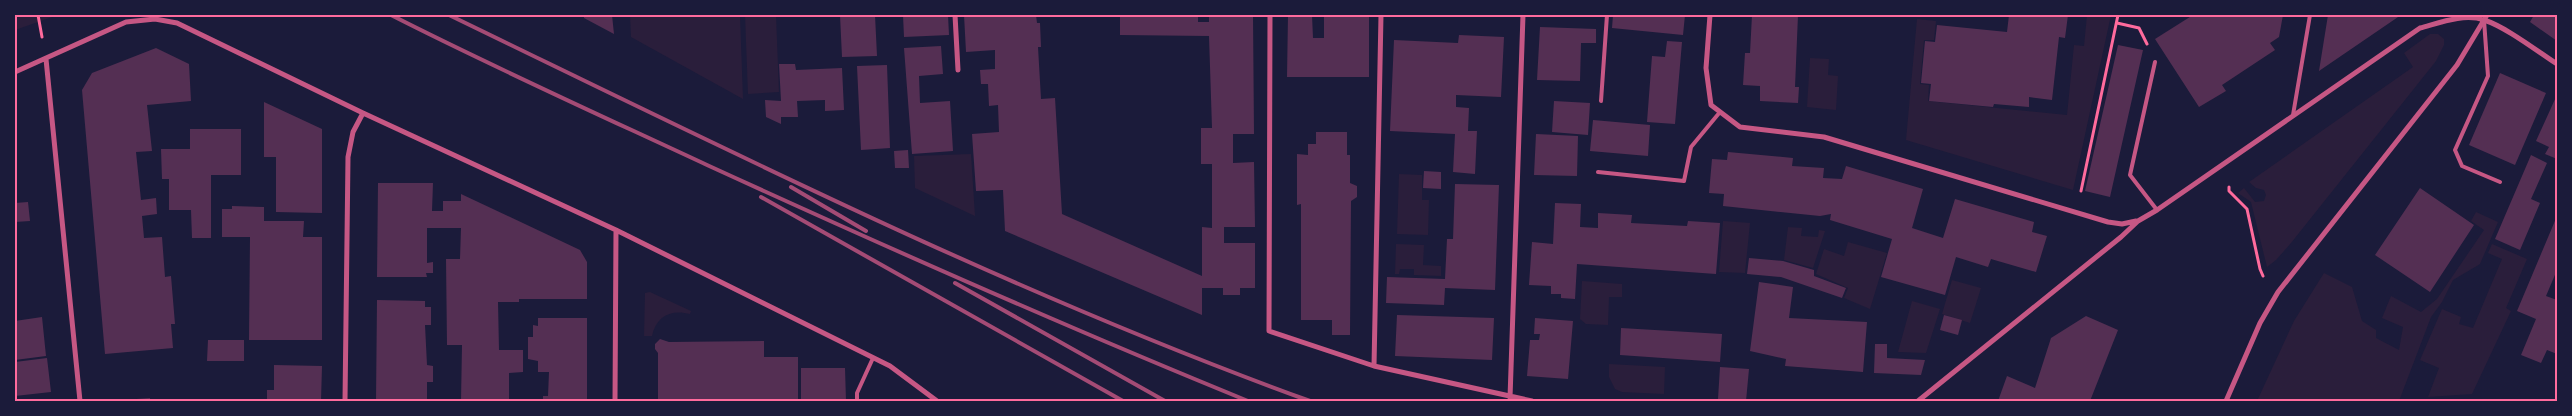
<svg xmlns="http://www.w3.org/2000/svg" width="2572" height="416" font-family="'Exo 2',sans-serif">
	<rect width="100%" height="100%" fill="#1b1b3a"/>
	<path fill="#2a1e3b" d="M15 15H58L15 30Z
		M630 15H740L743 99 631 37Z
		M745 15H776L779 92 748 94Z
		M2087 15H2111L2073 190 1906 140 1917 19 1936 21 1934 40H1924L1920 84 1929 85 1928 101 2067 115 2074 45 2084 46Z
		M2430 34H2438L2444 39V45L2436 61 2291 243 2276 260 2267 267 2251 202 2238 193 2244 188 2255 202 2264 201 2266 195 2264 190 2256 188 2249 182 2413 67 2404 53Z
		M1810 58 1829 59 1828 75 1838 76 1836 110 1807 107Z
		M971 154 975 216 915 188 914 156Z
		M1399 174 1422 175V200H1429L1428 235 1397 234Z
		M2476 212 2498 222 2480 264 2453 280 2442 302 2431 317 2399 401H2257L2294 321 2324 273 2352 287 2362 321 2376 330V338L2399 350 2403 327 2382 318 2391 296 2421 312 2437 299 2484 230 2471 221Z
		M1723 221 1750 223 1745 273 1719 272Z
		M1788 227 1802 228 1801 236 1818 237 1819 230 1825 231 1813 268 1784 260Z
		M1848 242 1887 253 1870 309 1844 298 1848 288 1816 274 1824 249 1844 256Z
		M1396 244 1424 245 1423 265 1441 266V276L1414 275V269H1400L1399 274H1395Z
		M2492 244 2527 259 2506 308 2511 311 2472 394 2428 397 2439 368 2420 360 2442 309 2461 317 2459 324 2473 328 2502 259 2488 253Z
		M1952 280 1981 288 1970 323 1942 314Z
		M1582 281 1622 284V297H1609L1608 325 1586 324 1580 319Z
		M650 292 691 311 690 314C671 309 656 316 652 336H644L645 293Z
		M1912 301 1940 309 1926 353 1898 352Z
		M1609 364 1665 367 1664 394 1622 392 1615 389 1609 377Z"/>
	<path fill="#542f53" d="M584 15H612L614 34 584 18Z
		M840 15H875L877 56 842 57Z
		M903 15H948L949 35 904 37Z
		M964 15H1036L1037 23H1040L1041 47H1038L1041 99 1055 98 1062 214 1202 276V227L1212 228V164H1201V128H1212L1209 36 1120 35V15H1198V22H1209V15H1253L1254 134H1233V163L1254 162 1255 227H1224V243H1255V288H1240V295H1223V288H1202V315L1005 231 1003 190 976 191 972 134 999 132 998 105 989 106 988 84H981L980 70 995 69V50L966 52Z
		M1288 15H1312L1313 38H1324V17H1369V77H1287Z
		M1613 15H1685L1683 35 1612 28Z
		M1752 15H1798L1795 87H1799L1798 103 1760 101V86L1743 85 1745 53H1750Z
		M2009 15H2068L2065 38 2059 37 2052 100 2029 97V107L1994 104 1993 107 1929 101 1931 84 1921 83 1925 41 1935 42 1937 25 2007 32Z
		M2193 15H2283L2279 37 2270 43 2275 50 2222 85 2226 91 2199 107 2155 39Z
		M2328 15H2401L2319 71Z
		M2534 15H2557V41L2530 22Z
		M1540 27 1596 29V43H1581L1580 81 1537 80Z
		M1459 35 1504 37 1501 97 1456 95V107L1469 108 1468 131H1477L1475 174 1453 172 1455 134 1390 131 1394 40 1458 43Z
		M1667 41 1682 42 1675 124 1647 122 1652 56 1665 57Z
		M2118 45 2143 50 2110 197 2085 191Z
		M941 46 943 74 919 76 920 103 950 101 953 151 912 154 904 48Z
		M156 48 189 64 191 101 147 105 152 151 136 152 141 200 156 198 157 214 142 216 144 238 162 237 165 277 171 276 175 324H171L173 348 105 354 82 90 92 73Z
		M779 64H795L796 70 842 68 844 110 825 111V100L797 101 798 117H781V124L766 117 765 100 781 101Z
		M887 65 890 148 861 150 857 66Z
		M2500 73 2546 93 2515 165 2469 145Z
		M2556 97 2557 98V159L2545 154 2549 147 2536 141Z
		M1554 101 1590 103 1588 135 1552 132Z
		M264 102 322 129V213L276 212V157H264Z
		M1593 120 1650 125 1648 156 1590 151Z
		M190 129H241V175H211V238H192L191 210H169V179H162L161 149H190Z
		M1316 132H1347V155H1350V183L1357 186V197L1351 201 1350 335H1332V320H1301V204L1297 205V154L1308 155V144H1316Z
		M1536 134 1578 136 1577 176 1534 175Z
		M908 150 909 168H895L894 151Z
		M1728 152 1793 158 1792 166 1824 168 1823 178 1842 179 1846 166 1923 189 1912 228 1943 238 1955 199 2034 222 2032 232 2047 236 2036 272 1991 259 1988 267 1956 257 1945 295 1881 277 1892 239 1830 220 1831 214 1820 216 1723 206 1724 194 1709 193 1712 159 1727 160Z
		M2531 155 2547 163 2531 199 2540 203 2520 250 2495 239Z
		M1424 171 1441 172V189L1423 188Z
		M378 183H433L432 211H443V201H461V194L580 250 587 262V299H519V302H498L499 350H523V372L509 373V401H461L462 345H447L446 259H460L461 228H427V263L433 262V273H426L427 277H377Z
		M1455 184 1499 185 1495 290 1445 288 1444 305 1386 303 1387 277 1445 279 1447 239H1453Z
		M2420 188 2474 225 2430 292 2375 255Z
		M28 202 30 221 15 222V203Z
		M1555 203 1581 204 1580 227 1598 228V213L1632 215 1631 223 1687 226 1688 221 1720 223 1716 274 1577 264 1575 299 1561 298V294H1551V286L1529 285 1532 242 1553 244Z
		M232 206 264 207V221H304L303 237H322V340H249L250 237H222V209H232Z
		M2557 216V270L2546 296 2557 300V354L2547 350 2541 363 2521 355 2536 319 2517 311Z
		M1749 258 1783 261 1814 270V276L1846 288 1842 298 1781 277 1747 274Z
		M1759 282 1793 287 1789 318 1867 322 1863 372 1785 366 1786 359 1750 351Z
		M377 300 425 301V307H431V325H425L427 365 433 366V382H427V401H376Z
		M1397 315 1494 318 1492 360 1395 356Z
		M1944 315 1962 320 1958 335 1940 330Z
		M2086 316 2118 330 2090 401H1998L2007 376 2035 388 2051 338Z
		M42 317 46 356 15 360V321Z
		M538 318H587V401H543V396H548L549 372H538V361L528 359V337H533V325L538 326Z
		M1535 318 1573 321 1568 379 1527 376 1530 340H1539L1540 334H1534Z
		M1621 328 1722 334 1720 362 1620 355Z
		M660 339 669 342 764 341V357H798V401H658V353L655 349V344Z
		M208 340H244V361H207Z
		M1875 344H1887V358L1925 360 1921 375 1874 373Z
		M47 358 51 392 15 396V362Z
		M274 365 322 366 321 401H267V390H274Z
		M1720 367 1749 369 1746 401 1718 399Z
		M801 368H845L846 401H801Z
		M150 398V401H123V400Z"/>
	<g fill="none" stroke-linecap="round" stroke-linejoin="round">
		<path stroke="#ff6b9d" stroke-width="3" d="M38 15 42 37
			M2117 23 2139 28 2147 44
			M2229 187V191L2247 209 2260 269 2263 276
			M2081 191 2118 15"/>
		<path stroke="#c65784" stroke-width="4" d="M2484 20 2488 76 2455 150 2462 166 2500 182
			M2155 62 2130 175 2157 210
			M1601 101 1607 15
			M2293 115 2310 15
			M1598 172 1684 181 1691 147 1720 112
			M857 401V393L873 358"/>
		<path stroke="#c65784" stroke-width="5" d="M955 15 958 70
			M1270 15 1269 331 1374 366 1532 401
			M1710 15 1706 68 1711 105 1740 127 1824 137 2108 222 2122 224 2136 221
			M46 59 80 401
			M15 72 126 22 155 19 177 23 363 113 616 230 890 366 937 401
			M1374 366 1381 15
			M1510 398 1523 15
			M345 401 348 157 353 132 363 113
			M615 401 616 230
			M1918 401 2121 237 2138 221 2157 210 2420 28C2439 23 2464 13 2484 20 2506 27 2537 51 2557 64
			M2226 401 2260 323 2278 292 2457 65 2487 15"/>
		<path stroke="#a44b75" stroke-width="4" d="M391 15C495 68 602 116 707 165 886 247 1066 327 1248 401
			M449 15C732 152 1014 294 1310 401
			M791 187 866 231
			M761 197 1123 401
			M955 283 1165 401"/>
	</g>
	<rect width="2572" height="416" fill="none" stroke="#1b1b3a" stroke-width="32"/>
	<rect x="16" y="16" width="2540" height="384" fill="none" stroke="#ff6b9d" stroke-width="2"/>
</svg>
